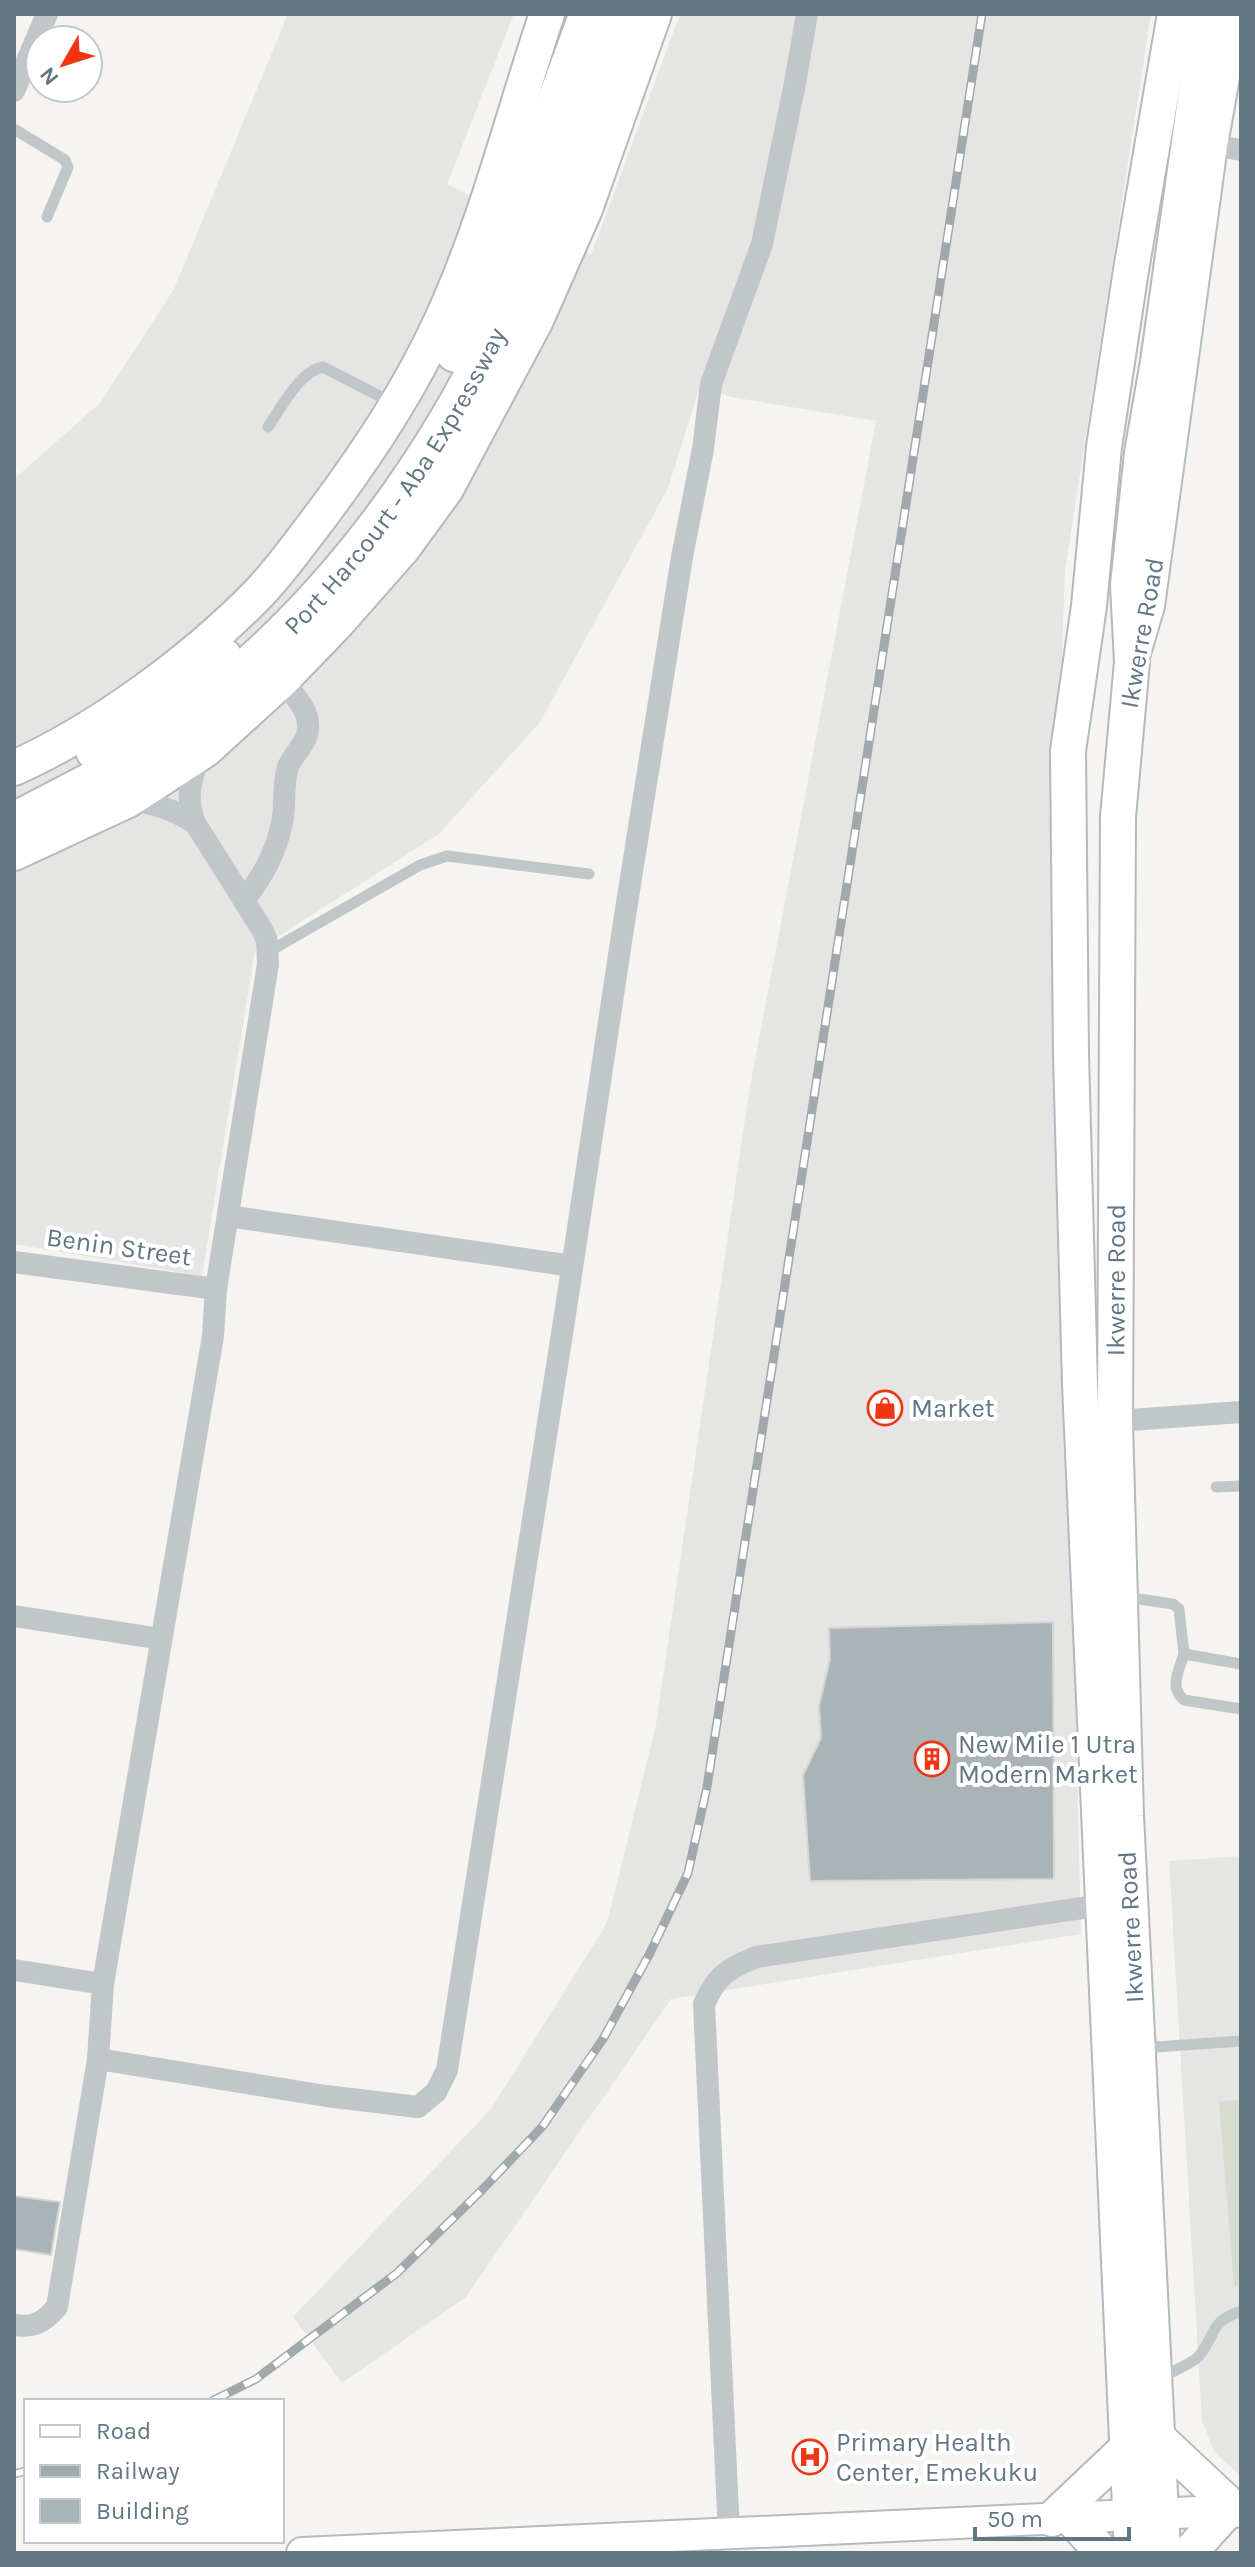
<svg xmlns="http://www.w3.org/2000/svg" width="1255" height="2567" font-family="Karla,sans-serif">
	<rect width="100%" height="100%" fill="#f5f4f0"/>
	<path fill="#e5e6e3" d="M288 14H514L447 184 591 255 680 14H1151L1065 571 1055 846 1081 1934 671 1999 466 2297 342 2383 293 2317 491 2109 607 1923 656 1725 749 1092 876 421 731 397 700 386 668 488 540 722 439 834 255 951 202 1276 14 1244V479L100 403 174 289Z
		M1241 1856V2476L1215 2453 1202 2421 1169 1861Z"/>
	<path fill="#d6dcd0" d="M1241 2100V2285L1234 2286 1219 2101Z"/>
	<path fill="#aab4b7" stroke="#d5d5d3" stroke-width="2" d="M1053 1622 1054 1879 810 1881 803 1775 821 1738 819 1706 830 1659 829 1628Z
		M14 2196 60 2202 51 2255 14 2249Z"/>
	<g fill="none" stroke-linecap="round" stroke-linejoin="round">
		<g stroke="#b5bbbf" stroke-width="34">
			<path id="secondary" d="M1135 653 1149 606 1212 145 1235 14
				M302 2553 1241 2510"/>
		</g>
		<g stroke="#b4b9bc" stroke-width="38">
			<g id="primary">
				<path d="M14 768C99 730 194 660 259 593 283 568 302 540 323 513 369 451 411 388 443 317 487 221 513 114 547 14"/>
				<path d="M14 853 128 800 205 750 282 680 337 623 403 548 446 489 536 320 585 209 654 14"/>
				<path d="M1156 2436 1235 2510"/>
				<path d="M1071 2518 1103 2553"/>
				<path d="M1052 2519 1128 2447"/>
				<path d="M1132 2553 1080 1384 1071 1055 1068 751 1089 606 1104 447 1131 270 1175 14"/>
				<path id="s1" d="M1163 2553 1126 1816 1115 1422 1118 817 1132 662 1128 585 1142 453 1158 362 1207 14"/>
				<path d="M1189 2553 1228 2510"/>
			</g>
		</g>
		<g stroke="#b5b9bc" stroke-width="44">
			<g id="highway">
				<path d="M456 352 468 331 542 144 590 14"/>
				<path d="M96 750 142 722 222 658"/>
				<path id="s2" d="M14 823C62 798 112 774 157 745 194 721 226 689 258 659 366 560 451 435 511 302 553 209 586 110 620 14"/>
			</g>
		</g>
		<path stroke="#c1c6c8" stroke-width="11" d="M14 129 65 160 68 167 47 217
			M268 427C280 409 301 370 323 367L393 403
			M268 952 420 865 447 856 589 874
			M1216 1487 1241 1486
			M1125 1597 1173 1604 1179 1609 1184 1654 1241 1664
			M1184 1654C1179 1670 1169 1688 1184 1700L1241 1709
			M1142 2048 1241 2041
			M1161 2378C1170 2372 1194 2363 1199 2356 1217 2334 1208 2323 1241 2311"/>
		<path stroke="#c1c6c8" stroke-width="22" d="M14 91 47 14
			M1212 145 1241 150
			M128 800C153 802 174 810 195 823
			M244 901C263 875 275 855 282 823 286 804 282 786 288 767 293 754 307 744 308 729 310 710 293 694 282 680
			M228 1216 572 1266
			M14 1262 216 1289
			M1103 1422 1241 1412
			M14 1616 161 1639
			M14 1970 103 1984
			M98 2059 326 2096 418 2107 436 2092 447 2070 566 1308 624 922 682 557 703 449 711 384 762 244 795 83 807 14
			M14 2325C34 2328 44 2322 57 2307L98 2059 103 1984 213 1336 216 1289 268 964 267 941 263 931 195 823C185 797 190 777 203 752
			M729 2534 704 2004C717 1975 727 1969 756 1957L1102 1905"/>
		<use href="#secondary" stroke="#fff" stroke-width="30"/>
		<use href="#primary" stroke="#fff" stroke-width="34"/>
		<use href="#highway" stroke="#fff" stroke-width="40"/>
		<g stroke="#a1a9ad" stroke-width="9">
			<path id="rail" d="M212 2401 256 2379 397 2273 482 2190 542 2127 603 2039 650 1953 688 1873 707 1787 982 14
				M14 2474 26 2471"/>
		</g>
		<use href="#rail" stroke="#fff" stroke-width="6" stroke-dasharray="18" stroke-linecap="butt"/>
	</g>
	<defs>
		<g id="shop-ring" transform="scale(1.8)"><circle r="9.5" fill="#fff" stroke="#f13513" stroke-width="1.5"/><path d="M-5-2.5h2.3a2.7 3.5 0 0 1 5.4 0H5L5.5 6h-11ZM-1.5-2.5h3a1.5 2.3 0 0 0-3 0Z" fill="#f13513"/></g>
		<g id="building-ring" transform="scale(1.8)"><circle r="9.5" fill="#fff" stroke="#f13513" stroke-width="1.5"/><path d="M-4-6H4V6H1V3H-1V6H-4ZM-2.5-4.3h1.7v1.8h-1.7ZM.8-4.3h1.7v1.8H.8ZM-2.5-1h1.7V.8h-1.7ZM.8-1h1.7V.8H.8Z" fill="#f13513"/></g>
		<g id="hospital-ring" transform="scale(1.8)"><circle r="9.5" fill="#fff" stroke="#f13513" stroke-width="1.5"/><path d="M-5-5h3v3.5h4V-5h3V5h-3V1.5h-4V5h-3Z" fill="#f13513"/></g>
	</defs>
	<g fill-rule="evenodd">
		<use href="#shop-ring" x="885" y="1408"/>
		<use href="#building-ring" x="932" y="1759"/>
		<use href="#hospital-ring" x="810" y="2457"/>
	</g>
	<g text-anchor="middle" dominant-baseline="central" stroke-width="8" stroke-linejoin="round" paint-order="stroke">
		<g font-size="26" fill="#617783" stroke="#fff">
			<text stroke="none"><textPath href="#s2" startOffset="522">Port Harcourt - Aba Expressway</textPath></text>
			<text transform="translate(1142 633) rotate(-80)">Ikwerre Road</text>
			<text transform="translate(119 1247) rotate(8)">Benin Street</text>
			<text stroke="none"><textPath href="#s1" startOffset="1274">Ikwerre Road</textPath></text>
			<text transform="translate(1131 1927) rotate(-93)">Ikwerre Road</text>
		</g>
		<g font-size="26" fill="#617783" stroke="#fff" text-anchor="start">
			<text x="911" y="1408">Market</text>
			<text x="958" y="1744">New Mile 1 Utra<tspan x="958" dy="30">Modern Market</tspan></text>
			<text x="836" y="2442">Primary Health<tspan x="836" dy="30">Center, Emekuku</tspan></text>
		</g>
	</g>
	<rect width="1255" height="2567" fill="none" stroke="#617783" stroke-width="32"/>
	<rect x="24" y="2399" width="260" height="144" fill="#ffffff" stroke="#c0c9cd" stroke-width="2"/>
	<rect x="40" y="2425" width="40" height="12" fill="#ffffff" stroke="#c0c9cd" stroke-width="2"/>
	<text x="96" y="2439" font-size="24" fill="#617783">Road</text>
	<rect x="40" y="2465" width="40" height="12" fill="#a1a9ad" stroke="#c0c9cd" stroke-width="2"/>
	<text x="96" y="2479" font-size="24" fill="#617783">Railway</text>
	<rect x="40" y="2499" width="40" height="24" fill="#aab4b7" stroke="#c0c9cd" stroke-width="2"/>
	<text x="96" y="2519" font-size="24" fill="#617783">Building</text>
	<g transform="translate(64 64) rotate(231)"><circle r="38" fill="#ffffff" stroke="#c0c9cd" stroke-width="2"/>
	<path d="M0-6L14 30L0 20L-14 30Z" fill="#f13513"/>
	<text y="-12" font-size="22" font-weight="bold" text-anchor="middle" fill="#617783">N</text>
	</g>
	<path d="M975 2527v12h154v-12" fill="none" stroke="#617783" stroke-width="4"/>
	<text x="987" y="2527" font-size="24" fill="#617783" stroke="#ffffff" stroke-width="6" paint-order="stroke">50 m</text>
</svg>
